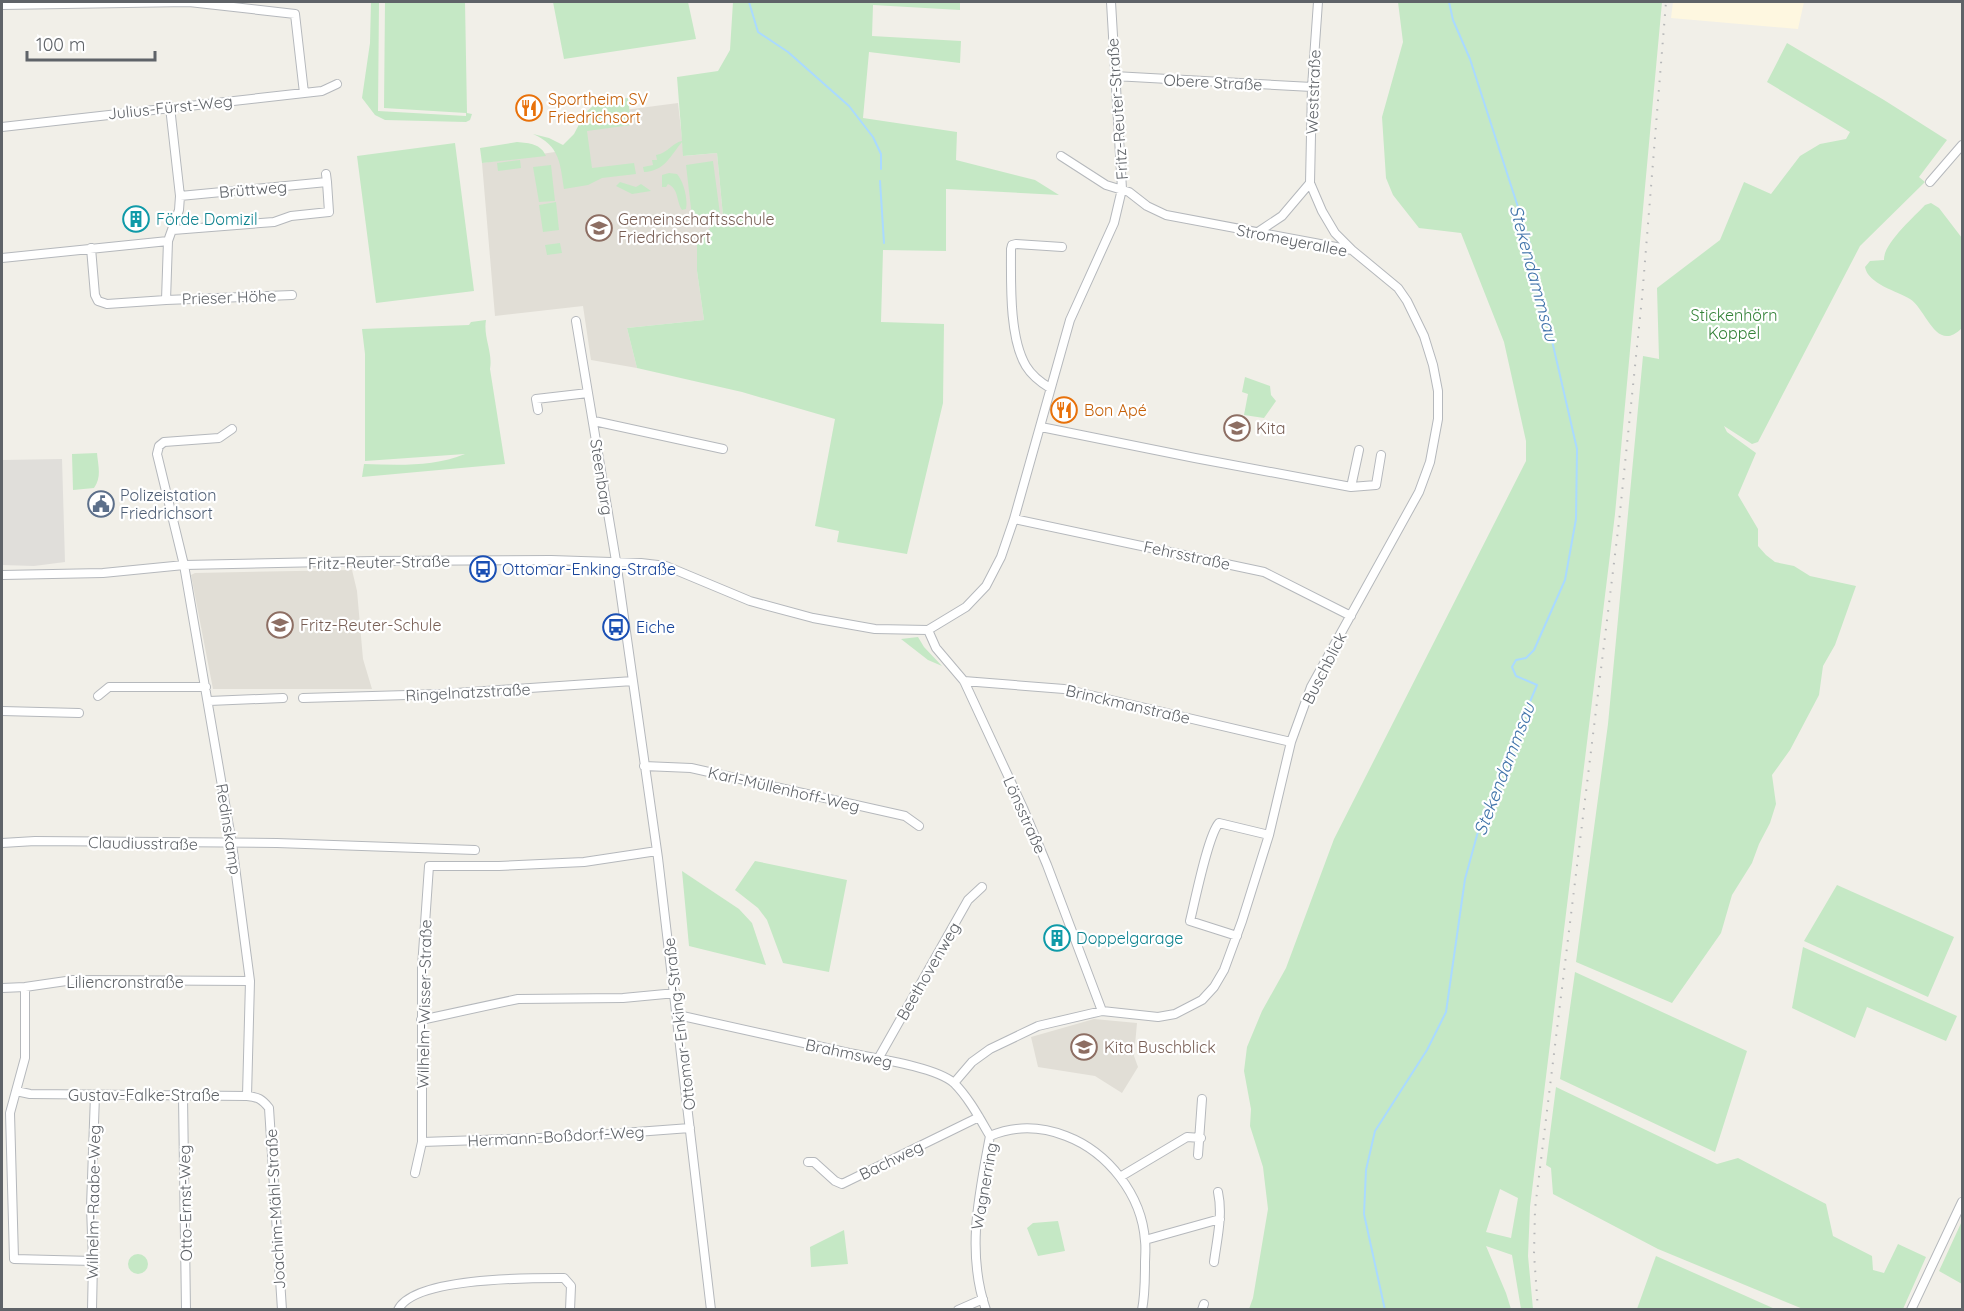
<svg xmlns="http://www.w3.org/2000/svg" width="1964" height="1311" font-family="Quicksand,sans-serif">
	<rect width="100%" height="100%" fill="#f1efe8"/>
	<path fill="#fef7e0" d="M1673 2H1804L1798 29 1671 18Z"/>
	<path fill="#e0deda" d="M62 459 65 562 34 566 2 565V460Z"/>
	<path fill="#e1ded6" d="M678 103 684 156 717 153 723 216 697 271 704 320 627 328 637 368 591 360 583 306 495 316 482 163 568 150 584 122 609 112Z
		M352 570 357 591 363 659 372 689H213L191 575 195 573Z
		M1094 1019 1137 1023 1134 1056 1138 1067 1122 1093 1095 1076 1038 1067 1031 1037Z"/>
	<path fill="#c5e8c5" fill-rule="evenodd" d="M371 2H379L378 111 466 116V113L384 108 385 2H465L467 113 472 114 470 120 466 122 385 120 375 115 362 98 370 43Z
		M553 2H688L696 39 564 59Z
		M733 2H960V10L873 5 872 36 961 41 960 63 869 52 863 118 957 132 956 160 1035 180 1059 195 946 189V251L883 250 881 322 944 324 943 403 907 554 837 542 839 531 815 526 835 419 742 392 637 368 627 328 704 320 697 271V240L723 216 717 153 683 156 682 142C670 156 665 171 644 172L643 167 653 165 652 160H657L656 155C668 153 672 143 682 141L677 77 718 71 730 50Z
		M1398 2H1662L1615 514 1530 1207 1528 1256 1533 1309H1521L1512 1255 1486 1246 1506 1293 1511 1309H1249L1253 1298 1268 1209 1263 1167 1250 1126 1251 1109 1244 1071 1247 1047 1262 1011 1286 968 1334 839 1526 461V441L1504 342 1461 233 1419 228 1393 195 1386 178 1382 117 1403 42ZM1500 1189 1518 1198 1511 1238 1486 1232Z
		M1787 43 1884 100 1947 140 1919 177 1925 182 1860 246 1758 442 1752 444 1724 426 1727 432 1756 453 1738 495 1758 529V546L1766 555 1775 562 1794 566 1810 576 1856 586 1835 645 1823 666 1819 695 1790 750 1772 775 1776 804 1770 823 1759 844 1752 863 1732 895 1721 933 1672 1003 1576 962 1608 724 1643 356 1659 359 1657 288 1720 240 1744 182 1771 194 1800 156 1820 144 1846 139 1850 132 1767 82Z
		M628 98 631 125 587 131 592 168 634 163 636 174 602 178 588 185 564 189C560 163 560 146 533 134L549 138 563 145 574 134 585 113 594 105 606 101Z
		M517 142C530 143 541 144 546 156L482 163 480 148Z
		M455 143 474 291 376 303 357 156Z
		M520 160 521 168 498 171 497 163Z
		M713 161 720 214 692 217 686 165Z
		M551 165 555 201 539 202 533 167Z
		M669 173 677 174C684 182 688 199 686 209L682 210C676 201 679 189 668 184L666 187H662V175Z
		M620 182 636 187 641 184 651 191 632 194 616 186Z
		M556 202 559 230 543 232 539 205Z
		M1931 203 1939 208 1962 238V328C1936 354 1927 310 1910 299 1897 291 1868 284 1865 267L1870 261 1884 260C1883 244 1914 217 1925 205Z
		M560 243 562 253 547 255 545 245Z
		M486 320C483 337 493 352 490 369L505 464 362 477 364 464C398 465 433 467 465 454L365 461V354L362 329 469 325 471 322Z
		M1245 377 1270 386 1271 395 1276 401 1264 418 1244 415 1248 394 1242 392Z
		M97 453C98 465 102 477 94 488L73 490 72 454Z
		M918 637 924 647 942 666 928 660 901 639Z
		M755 861 847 880 829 972 783 963 767 920 758 908 735 890Z
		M682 871 739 909 752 923 766 965 689 946Z
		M1837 885 1954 937 1928 997 1804 941Z
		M1803 947 1957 1016 1946 1041 1867 1007 1855 1038 1792 1008Z
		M1575 972 1747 1051 1715 1152 1560 1079Z
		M1556 1087 1717 1164 1738 1158 1826 1204 1833 1236 1872 1256 1873 1270 1884 1273 1898 1244 1926 1257 1903 1309H1803L1658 1249 1553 1194 1551 1168 1546 1165Z
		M1058 1221 1065 1251 1038 1256 1027 1228 1033 1223Z
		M1962 1221V1284L1939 1271Z
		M844 1230 848 1264 811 1267 810 1247Z
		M128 1264a10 10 0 1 1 20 0a10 10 0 1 1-20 0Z
		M1656 1256 1775 1309H1637Z"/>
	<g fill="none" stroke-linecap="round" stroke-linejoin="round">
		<path stroke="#aadaff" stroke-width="2" d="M749 2 758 32 788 52 849 106 873 137 881 154V169
			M880 181 884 243
			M1385 1310 1364 1214 1366 1170 1375 1131 1427 1050 1446 1012 1465 879 1482 817 1537 685 1516 676 1512 667 1516 660 1526 658 1534 650 1565 580 1576 519 1577 449 1529 241 1470 59 1453 20 1449 2"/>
		<g stroke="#b5b8bc" stroke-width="10">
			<path id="minor" d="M1318 2 1312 87 1310 183 1322 211 1335 233 1352 250
				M2 5 189 2 295 14 304 93
				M1114 76 1312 87
				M2 127 322 91 337 84
				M1930 182 1962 145
				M180 196 327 182 326 174
				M173 230 274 222 291 216 329 212 327 182
				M1258 232 1282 216 1310 183
				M91 248 95 295 98 301 107 304 166 300 168 241 179 210 180 196 170 107
				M2 258 168 241
				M166 300 292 295
				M576 321 616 561 658 858 711 1310
				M1050 388C1040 382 1032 376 1026 366 1009 338 1011 282 1011 249L1012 245 1016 244 1062 247
				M538 410 536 399 588 393
				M594 421 723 449
				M1041 427 1195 458 1351 487 1376 485 1381 455
				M232 429 219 438 164 442 159 446 157 454 184 565 232 844 250 981 247 1096
				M1351 487 1359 450
				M1014 519 1264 572 1351 616
				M2 575 103 573 184 565 374 561 551 560 641 563 666 566 750 601 813 618 875 629 928 630 966 607 986 586 1001 557 1014 519 1070 320 1114 223 1122 189 1111 2
				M928 630 936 648 964 681 1023 808 1047 865 1102 1011
				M964 681 1064 689 1291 742
				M98 696 109 687H206
				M303 698 442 694 633 681
				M209 701 283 698
				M2 711 79 713
				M644 766 691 768 905 816 919 826
				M2 843 35 841 277 843 475 850
				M1237 936 1190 921C1195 901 1208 835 1219 823L1269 835
				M25 987V1058L10 1113 14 1259 93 1261
				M2 988 25 987 73 980 250 981
				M678 1015C735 1028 792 1040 849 1053 874 1058 936 1067 954 1083 969 1098 980 1119 990 1136
				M421 1020 518 999 623 998 676 993
				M878 1059 968 900 982 887
				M954 1083 972 1062 990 1049 1038 1026 1102 1011 1158 1017 1175 1014 1202 1000 1214 987 1224 970 1242 921 1269 835 1291 742 1311 687 1419 492 1430 462 1438 419V391L1433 365 1424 336 1407 301 1398 288 1352 250 1166 215 1147 206 1129 192 1106 185 1061 156
				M16 1091 30 1094 247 1096C258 1097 262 1099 269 1108L282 1310
				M183 1096 186 1310
				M990 1136C1016 1125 1040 1126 1066 1136 1108 1152 1142 1195 1145 1241 1146 1248 1145 1256 1145 1264 1145 1279 1145 1295 1142 1310
				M422 1142 569 1137 690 1128
				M1198 1155 1202 1099
				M808 1162H814L835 1181 842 1184 979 1117
				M415 1173 422 1142V967L429 866H499L584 862 657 851
				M1120 1177 1187 1137 1201 1138
				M1145 1240 1220 1219
				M1214 1262C1217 1239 1223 1215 1218 1192
				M92 1310 93 1261 91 1207 95 1095
				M398 1310C413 1277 531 1278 564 1278L571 1286 570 1310
				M958 1310 983 1299
				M986 1310C966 1252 979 1195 990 1136
				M1202 1310 1204 1304
				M1911 1310 1962 1202"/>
		</g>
		<use href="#minor" stroke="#fff" stroke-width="8"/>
		<path stroke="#b6b7b8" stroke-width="2" stroke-dasharray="1.5 8" stroke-linecap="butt" d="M1538 1310 1534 1254 1535 1209 1619 522 1642 298 1666 2"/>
	</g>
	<defs>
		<g id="restaurant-ring" transform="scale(1.35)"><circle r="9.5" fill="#fff" stroke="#e8710a" stroke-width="1.5"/><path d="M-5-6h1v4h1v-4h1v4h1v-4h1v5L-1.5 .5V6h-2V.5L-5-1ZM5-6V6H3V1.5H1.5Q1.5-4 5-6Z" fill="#e8710a"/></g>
		<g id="building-ring" transform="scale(1.35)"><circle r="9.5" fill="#fff" stroke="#0f9aa8" stroke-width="1.5"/><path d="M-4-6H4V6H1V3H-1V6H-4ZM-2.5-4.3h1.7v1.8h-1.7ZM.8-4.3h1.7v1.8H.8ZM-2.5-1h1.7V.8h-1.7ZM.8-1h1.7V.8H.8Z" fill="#0f9aa8"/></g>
		<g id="school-ring" transform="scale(1.35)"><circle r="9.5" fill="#fff" stroke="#8d6e63" stroke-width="1.5"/><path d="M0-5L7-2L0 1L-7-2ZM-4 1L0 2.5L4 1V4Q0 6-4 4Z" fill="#8d6e63"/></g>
		<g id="civic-ring" transform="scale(1.35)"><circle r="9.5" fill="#fff" stroke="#5c6f8a" stroke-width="1.5"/><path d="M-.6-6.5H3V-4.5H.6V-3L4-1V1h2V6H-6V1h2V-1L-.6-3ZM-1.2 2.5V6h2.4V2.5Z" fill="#5c6f8a"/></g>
		<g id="bus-ring" transform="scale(1.35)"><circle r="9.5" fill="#fff" stroke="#1a4fb4" stroke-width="1.5"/><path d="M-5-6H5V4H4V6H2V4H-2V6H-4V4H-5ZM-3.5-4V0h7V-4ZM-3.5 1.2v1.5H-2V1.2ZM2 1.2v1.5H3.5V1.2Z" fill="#1a4fb4"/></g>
	</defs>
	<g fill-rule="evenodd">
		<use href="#restaurant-ring" x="529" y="108"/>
		<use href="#building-ring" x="136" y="219"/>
		<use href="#school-ring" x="599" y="228"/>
		<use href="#restaurant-ring" x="1064" y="410"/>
		<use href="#school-ring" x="1237" y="428"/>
		<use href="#civic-ring" x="101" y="504"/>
		<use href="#bus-ring" x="483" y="569"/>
		<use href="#school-ring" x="280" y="625"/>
		<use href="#bus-ring" x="616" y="627"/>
		<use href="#building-ring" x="1057" y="938"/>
		<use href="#school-ring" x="1084" y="1047"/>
	</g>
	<g text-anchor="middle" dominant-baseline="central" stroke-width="4.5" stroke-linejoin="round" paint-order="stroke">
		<g font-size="16" fill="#5f6368" stroke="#fff">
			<text transform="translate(1213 82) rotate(3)">Obere Straße</text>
			<text transform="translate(1313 92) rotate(-88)">Weststraße</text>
			<text transform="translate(170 107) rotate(-6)">Julius-Fürst-Weg</text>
			<text transform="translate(1117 109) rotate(-94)">Fritz-Reuter-Straße</text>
			<text transform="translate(253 189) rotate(-5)">Brüttweg</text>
			<text transform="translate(1292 240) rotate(11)">Stromeyerallee</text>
			<text transform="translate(229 297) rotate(-2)">Prieser Höhe</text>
			<text transform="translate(602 477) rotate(81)">Steenbarg</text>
			<text transform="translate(1187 555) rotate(12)">Fehrsstraße</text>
			<text transform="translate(379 562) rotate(-1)">Fritz-Reuter-Straße</text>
			<text transform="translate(1324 668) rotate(-63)">Buschblick</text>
			<text transform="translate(468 692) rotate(-3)">Ringelnatzstraße</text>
			<text transform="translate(1128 704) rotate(13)">Brinckmanstraße</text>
			<text transform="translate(784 789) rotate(13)">Karl-Müllenhoff-Weg</text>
			<text transform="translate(1025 815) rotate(66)">Lönsstraße</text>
			<text transform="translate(229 829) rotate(81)">Redinskamp</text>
			<text transform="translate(143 843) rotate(1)">Claudiusstraße</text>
			<text transform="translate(928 971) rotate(-60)">Beethovenweg</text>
			<text x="125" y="982">Liliencronstraße</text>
			<text transform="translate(424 1004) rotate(-89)">Wilhelm-Wisser-Straße</text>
			<text transform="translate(679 1024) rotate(-97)">Ottomar-Enking-Straße</text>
			<text transform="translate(849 1053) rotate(12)">Brahmsweg</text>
			<text x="144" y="1095">Gustav-Falke-Straße</text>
			<text transform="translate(556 1136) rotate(-3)">Hermann-Boßdorf-Weg</text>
			<text transform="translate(891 1160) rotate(-26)">Bachweg</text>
			<text transform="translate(984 1186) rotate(-80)">Wagnerring</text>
			<text transform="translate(93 1202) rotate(-89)">Wilhelm-Raabe-Weg</text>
			<text transform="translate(185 1203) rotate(-91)">Otto-Ernst-Weg</text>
			<text transform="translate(275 1209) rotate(-93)">Joachim-Mähl-Straße</text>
		</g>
		<g font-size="16" fill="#c56008" stroke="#fff" text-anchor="start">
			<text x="548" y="99">Sportheim SV<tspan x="548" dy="18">Friedrichsort</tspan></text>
			<text x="1084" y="410">Bon Apé</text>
		</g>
		<g font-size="16" fill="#0d838f" stroke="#fff" text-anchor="start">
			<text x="156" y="219">Förde Domizil</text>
			<text x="1076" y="938">Doppelgarage</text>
		</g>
		<g font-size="16" fill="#785e54" stroke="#fff" text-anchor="start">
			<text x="618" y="219">Gemeinschaftsschule<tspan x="618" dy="18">Friedrichsort</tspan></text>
			<text x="1256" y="428">Kita</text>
			<text x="300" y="625">Fritz-Reuter-Schule</text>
			<text x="1104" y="1047">Kita Buschblick</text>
		</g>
		<g font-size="16" fill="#348238" stroke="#fff">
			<text x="1734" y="315">Stickenhörn<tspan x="1734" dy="18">Koppel</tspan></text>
		</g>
		<g font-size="16" fill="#4e5e75" stroke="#fff" text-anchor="start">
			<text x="120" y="495">Polizeistation<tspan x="120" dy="18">Friedrichsort</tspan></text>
		</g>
		<g font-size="16" fill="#164399" stroke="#fff" text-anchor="start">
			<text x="502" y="569">Ottomar-Enking-Straße</text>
			<text x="636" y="627">Eiche</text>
		</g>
		<g font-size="18" font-style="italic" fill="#4174aa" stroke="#fff">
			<text transform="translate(1534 273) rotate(75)">Stekendammsau</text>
			<text transform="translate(1504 769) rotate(-69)">Stekendammsau</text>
		</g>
	</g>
	<rect width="1964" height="1311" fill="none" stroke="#5f6368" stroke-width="6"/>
	<path d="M27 51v9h128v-9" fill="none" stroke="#5f6368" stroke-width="3"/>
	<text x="36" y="51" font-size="18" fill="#5f6368" stroke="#ffffff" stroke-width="4.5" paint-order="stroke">100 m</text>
</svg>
